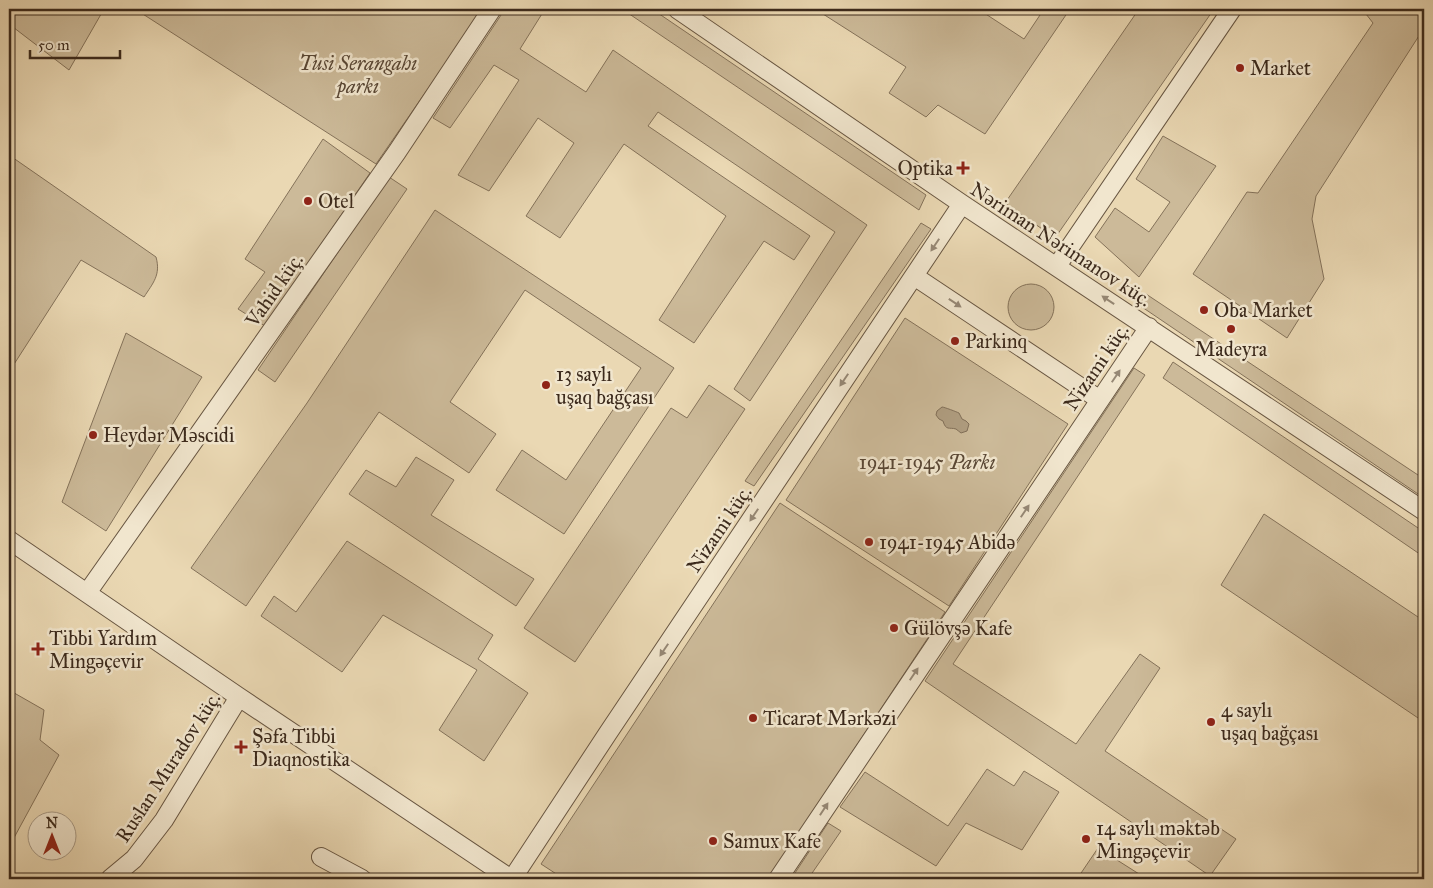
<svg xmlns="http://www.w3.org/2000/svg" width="1433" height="888" font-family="'IM FELL Great Primer',serif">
	<rect width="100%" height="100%" fill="#ead8b3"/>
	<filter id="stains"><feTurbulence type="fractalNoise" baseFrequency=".004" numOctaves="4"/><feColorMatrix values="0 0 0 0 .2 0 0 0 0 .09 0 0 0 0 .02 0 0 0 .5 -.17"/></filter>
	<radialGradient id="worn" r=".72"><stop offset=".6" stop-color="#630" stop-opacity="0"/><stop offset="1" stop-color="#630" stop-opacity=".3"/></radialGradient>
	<path fill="#ccba99" stroke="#84725a" d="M9 9H104L69 70 9 24Z
		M135 9H483L376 164Z
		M505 9H545L520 49 586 92 613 50 867 225 750 401 734 389 835 232 658 112 648 126 810 236 794 260 764 241 694 343 659 320 726 216 624 144 560 238 526 216 574 143 538 118 489 191 458 175 519 80 494 65 450 128 433 118Z
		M622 9H652L926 195 919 210Z
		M826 9H978L1024 39 1044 9H1070L985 134 938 105 926 117 889 93 906 67 823 14Z
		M1139 9H1214L1055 238 1005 203Z
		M1369 9H1424V28L1316 196 1312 219 1324 279 1287 338 1193 274 1247 192 1258 193 1373 23 1366 14Z
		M1163 136 1216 166 1139 277 1095 237 1115 208 1149 232 1170 202 1136 179Z
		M323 139 370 173 265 326 238 309 265 272 245 259Z
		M9 155 156 257C161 275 153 283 144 297L81 260 9 372Z
		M389 177 407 189 275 382 258 370Z
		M435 210 674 368 564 534 496 490 522 450 566 480 641 368 525 290 450 402 496 434 469 473 379 412 246 606 191 568 307 403Z
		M921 223 931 229 754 486 745 481Z
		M1008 307a23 23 0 1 1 46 0a23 23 0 1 1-46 0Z
		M1146 294 1424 479V498L1139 305Z
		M905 318 1068 424 949 606 786 500Z
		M126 333 202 377 106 531 62 502Z
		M1173 362 1424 532V557L1163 378Z
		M1134 368 1145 375 953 664 1076 744 1140 654 1160 668 1105 751 1236 839 1210 876 925 681Z
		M709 385 745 409 575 662 524 628 671 408 687 418Z
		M416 457 454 480 431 515 534 579 516 606 349 494 366 470 396 487Z
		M780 503 945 612 768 879H564L541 864Z
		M1264 514 1424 621V722L1221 585Z
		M347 541 493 635 478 659 528 693 484 761 439 730 477 670 383 615 342 672 261 616 274 596 296 612Z
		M9 690 44 710 40 740 59 755 9 847Z
		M987 769 1014 786 1024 771 1059 792 1022 850 966 823 936 866 840 807 865 772 948 826Z
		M828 823 841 831 808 879H791Z
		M1098 848 1147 879H1077Z"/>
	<path fill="#af9d80" stroke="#816f58" d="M942 407C944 407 957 412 959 413L962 419 966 421 969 424 967 431 961 433C959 432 958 430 956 429 949 427 946 431 943 421L939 419 936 415 937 411Z"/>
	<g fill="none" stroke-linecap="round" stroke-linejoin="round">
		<g stroke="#685642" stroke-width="20">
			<path id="minor" d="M677 9 962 204 1424 511
				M1057 266 1232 9
				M914 276 1100 400
				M9 540 239 697 511 879
				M87 593 397 152 492 9
				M321 857 362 879
				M110 879 134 859 164 820 239 697
				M512 879 608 733 962 204
				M778 879 1149 327"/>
		</g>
		<use href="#minor" stroke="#f1e6ce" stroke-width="18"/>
	</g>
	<defs><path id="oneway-solid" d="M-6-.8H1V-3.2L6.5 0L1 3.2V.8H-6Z" transform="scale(1.25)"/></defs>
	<g fill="#968875">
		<use href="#oneway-solid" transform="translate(935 245) rotate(124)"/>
		<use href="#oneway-solid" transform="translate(1108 300) rotate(-146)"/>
		<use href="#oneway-solid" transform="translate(955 303) rotate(34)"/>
		<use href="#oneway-solid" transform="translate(1116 376) rotate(-56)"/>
		<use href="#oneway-solid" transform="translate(844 380) rotate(124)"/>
		<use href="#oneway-solid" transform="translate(1025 511) rotate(-56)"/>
		<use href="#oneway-solid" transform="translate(754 515) rotate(124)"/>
		<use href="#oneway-solid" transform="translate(664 650) rotate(124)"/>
		<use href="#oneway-solid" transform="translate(914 674) rotate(-56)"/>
		<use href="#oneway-solid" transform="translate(824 809) rotate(-57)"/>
	</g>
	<g fill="#8f2418" stroke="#f1e6ce" stroke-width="2">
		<circle cx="1240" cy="68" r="5"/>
		<path d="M960.5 160.5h5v5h5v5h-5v5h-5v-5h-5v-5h5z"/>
		<circle cx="308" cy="201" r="5"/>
		<circle cx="1204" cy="310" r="5"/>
		<circle cx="1231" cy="329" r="5"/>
		<circle cx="955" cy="341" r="5"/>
		<circle cx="546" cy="385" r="5"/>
		<circle cx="93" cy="435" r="5"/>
		<circle cx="869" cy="542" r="5"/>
		<circle cx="894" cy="628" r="5"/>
		<path d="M35.5 641.5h5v5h5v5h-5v5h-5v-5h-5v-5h5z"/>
		<circle cx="753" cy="718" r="5"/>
		<circle cx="1211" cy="722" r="5"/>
		<path d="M238.5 739.5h5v5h5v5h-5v5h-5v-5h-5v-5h5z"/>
		<circle cx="1086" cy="839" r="5"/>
		<circle cx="713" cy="841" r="5"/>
	</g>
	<g text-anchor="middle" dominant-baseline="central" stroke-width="5" stroke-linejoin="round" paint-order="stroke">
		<g font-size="20" font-style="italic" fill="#594735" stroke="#f1e6ce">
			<text x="358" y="63">Tusi Serangahı<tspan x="358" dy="23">parkı</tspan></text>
			<text x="927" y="462">1941-1945 Parkı</text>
		</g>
		<g font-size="20" fill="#3c2a1c" stroke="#f1e6ce" text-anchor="start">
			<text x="1250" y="68">Market</text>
			<text x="953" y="168" text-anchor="end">Optika</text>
			<text x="318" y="201">Otel</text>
			<text x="1214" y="310">Oba Market</text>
			<text x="965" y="341">Parkinq</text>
			<text x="1231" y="349" text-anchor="middle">Madeyra</text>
			<text x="556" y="374">13 saylı<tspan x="556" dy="23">uşaq bağçası</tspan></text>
			<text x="103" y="435">Heydər Məscidi</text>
			<text x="879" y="542">1941-1945 Abidə</text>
			<text x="904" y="628">Gülövşə Kafe</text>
			<text x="49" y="638">Tibbi Yardım<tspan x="49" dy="23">Mingəçevir</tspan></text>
			<text x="1221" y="710">4 saylı<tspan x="1221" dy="23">uşaq bağçası</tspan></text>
			<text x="763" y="718">Ticarət Mərkəzi</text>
			<text x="252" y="736">Şəfa Tibbi<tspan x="252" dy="23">Diaqnostika</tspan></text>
			<text x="1096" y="828">14 saylı məktəb<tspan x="1096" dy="23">Mingəçevir</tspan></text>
			<text x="723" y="841">Samux Kafe</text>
		</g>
		<g font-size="20" fill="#3c2a1c" stroke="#f1e6ce">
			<text transform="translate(1061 244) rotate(33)">Nəriman Nərimanov küç.</text>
			<text transform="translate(274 290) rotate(-55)">Vahid küç.</text>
			<text transform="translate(1096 367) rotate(-56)">Nizami küç.</text>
			<text transform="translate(719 529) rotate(-56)">Nizami küç.</text>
			<text transform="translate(168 767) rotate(-57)">Ruslan Muradov küç.</text>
		</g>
	</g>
	<rect width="1433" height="888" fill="none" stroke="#ead8b3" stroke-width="30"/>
	<rect x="10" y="10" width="1413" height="868" fill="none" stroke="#3c2a1c" stroke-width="2.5"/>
	<rect x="15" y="15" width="1403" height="858" fill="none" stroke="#3c2a1c"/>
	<g transform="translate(52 836)"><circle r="24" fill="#f1e6ce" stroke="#a99b87"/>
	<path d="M0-4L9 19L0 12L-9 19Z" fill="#8f2418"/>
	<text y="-8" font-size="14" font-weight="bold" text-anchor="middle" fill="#3c2a1c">N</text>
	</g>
	<path d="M30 50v8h90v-8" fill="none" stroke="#3c2a1c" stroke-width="2.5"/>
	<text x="38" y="50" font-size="15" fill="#3c2a1c" stroke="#f1e6ce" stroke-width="4" paint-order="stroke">50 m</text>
	<rect width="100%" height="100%" filter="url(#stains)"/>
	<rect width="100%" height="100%" fill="url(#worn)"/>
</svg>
